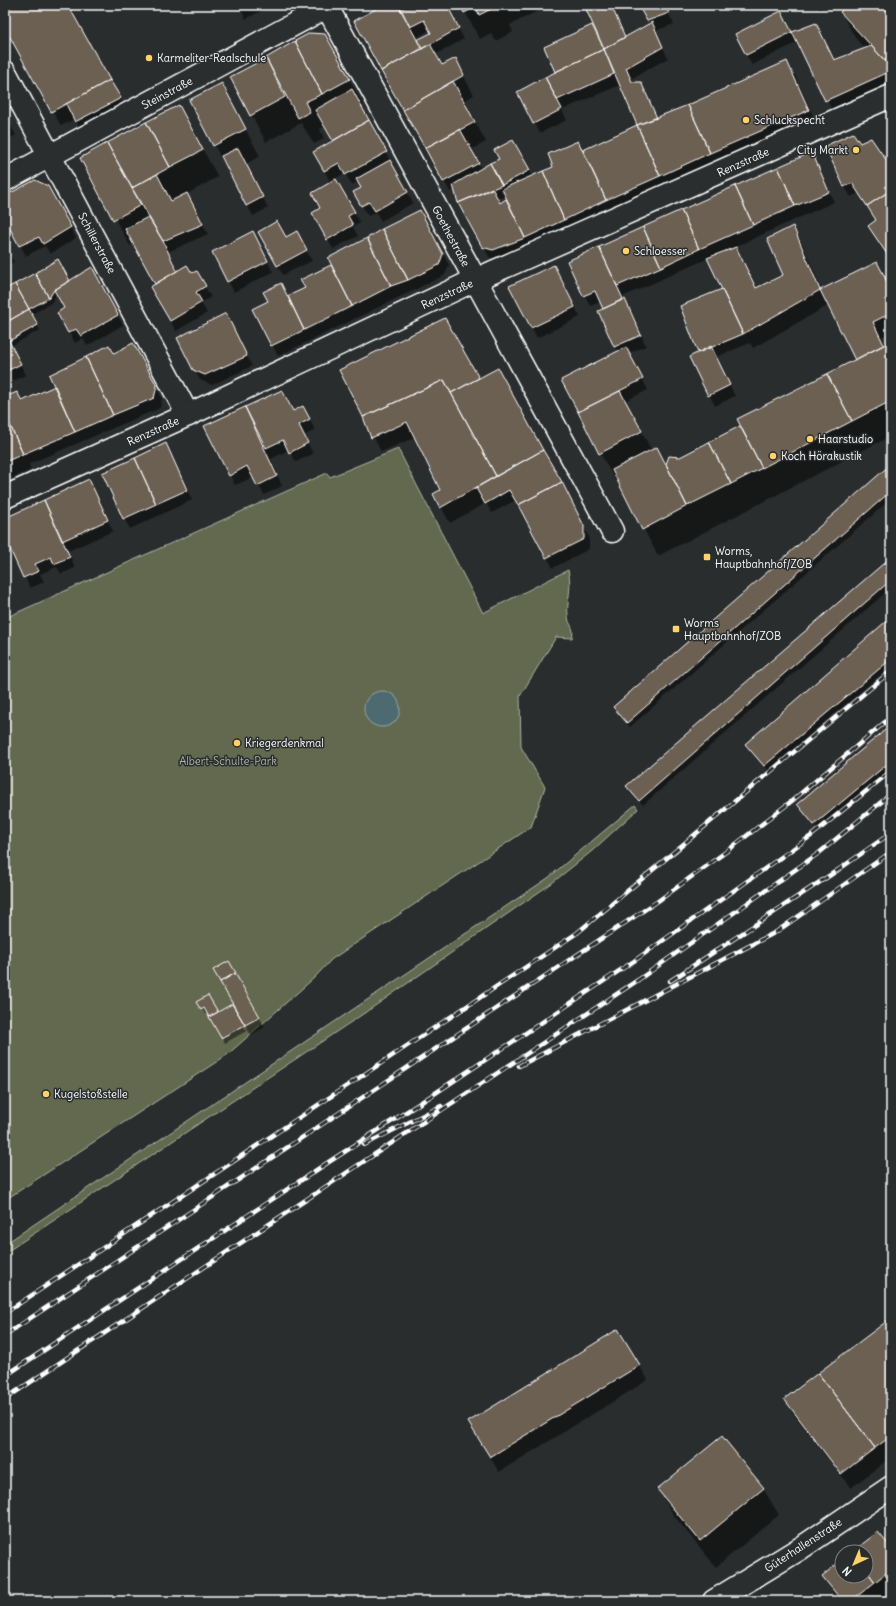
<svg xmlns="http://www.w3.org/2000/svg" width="896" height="1606" font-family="Delius,sans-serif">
	<rect width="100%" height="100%" fill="#2a2d2e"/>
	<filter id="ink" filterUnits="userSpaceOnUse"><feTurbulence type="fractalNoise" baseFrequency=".025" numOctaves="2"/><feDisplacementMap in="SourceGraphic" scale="8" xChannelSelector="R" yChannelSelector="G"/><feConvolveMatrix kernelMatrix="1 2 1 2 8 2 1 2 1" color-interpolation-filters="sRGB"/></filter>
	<g filter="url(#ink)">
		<path fill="#62694f" stroke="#b0b4a7" d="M398 449 483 613 568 570C573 590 566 600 568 617 569 626 575 626 572 638L556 637 520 696 521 747 545 787 531 827 332 959 314 978 227 1055 5 1200V618L327 473 330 477Z
			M635 805 638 809 592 851 552 883 369 1010 5 1253V1244L548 878Z"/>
		<path fill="#4d6b70" stroke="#94a6a9" d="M364 709a18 18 0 1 1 36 0a18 18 0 1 1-36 0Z"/>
		<path fill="#0007" fill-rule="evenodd" d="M5 5H44L46 8 52 5H67L129 114 84 137 75 119 61 126 5 26Z
			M238 5H272L246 19Z
			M385 5H397L401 11 411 5H446L464 39 435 55 442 67 455 60 474 95 464 101 486 142 471 150 482 170 519 151 533 177 555 167 578 142 583 151 636 127 641 132 620 85 562 110 567 120 540 133 534 123 556 72 545 48 594 26 585 5H611L626 38 650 24 639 5H664L674 24 655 31 668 58 631 79 633 83H641L658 119 787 62 796 77 817 125 500 260 489 257 455 189 450 192 426 148ZM430 30 432 33 418 41 416 38ZM506 196 507 199 500 205 497 199Z
			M461 5H550L510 25 513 32 496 41 491 33 480 39Z
			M816 5H825L820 10Z
			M830 5H842L836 11Z
			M848 5 891 6V90L835 116 798 42 752 65 746 55 787 23 792 33 816 24 835 61 865 49 856 39 841 13Z
			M310 34 340 62 364 106 361 107 413 203 381 221 376 212 368 216 355 193 362 188 359 181 352 185 345 173 330 181 314 152 334 141 326 126 320 129 324 139 314 144 301 123 266 142 231 77Z
			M221 84 260 156 246 164 268 208 253 216 214 145Z
			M179 106 218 177 187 194 208 234 168 252 178 272 191 275 196 272 211 297 201 303 207 313 176 331 151 287 156 284 134 244 130 246 81 158Z
			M5 116 16 135 5 141Z
			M859 144 891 169V260L869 226 877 221 859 193 851 197 845 187Z
			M811 153 834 202 730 249 731 250 736 248 756 289 784 275 793 228 802 243 822 290 877 263 886 279 891 276V333L881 337 885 345 891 342V436L658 556 617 479 615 480 600 453 562 380 618 352 600 302 590 306 568 262ZM709 258 726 294 699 353 690 357 715 406 735 396 716 357 750 343 753 348 829 305 856 360 742 426 681 458 670 457 666 465 657 448 652 451 625 401 648 390 629 353 646 346 631 311 622 297Z
			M336 181 360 223 353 227 358 236 333 249 313 213 322 208Z
			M5 197 54 198 76 238 50 254 45 246 26 256 5 216Z
			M426 221 449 265 445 275 278 356 254 309 288 297 306 288 302 280Z
			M286 238 302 243 312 261 283 275 277 265Z
			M258 243 273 272 234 292 228 281Z
			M5 245 14 262 5 267Z
			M560 277 580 317 537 338 532 328Z
			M98 279 123 325 87 346 83 338 75 343 58 313 66 309 57 294 51 303 31 315 40 330 11 346 26 375 5 385V344L10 341 7 335 5 336V290Z
			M226 314 252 366 212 385 200 380 194 369Z
			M454 335 479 380 507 384 589 537V549L553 568 516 500 492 513 486 503 450 523 434 495 442 490 416 437 381 452 341 370Z
			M139 355 162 398 160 408 29 464 31 470 5 481V398L22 402 56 387Z
			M282 391 293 412 309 418 315 430 304 436 313 454 296 462 289 450 271 459 282 486 264 495 254 477 235 485 205 426Z
			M166 445 192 500 130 529 124 518Z
			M891 466V499L630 727 615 708Z
			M89 480 113 531 68 551 75 568 61 574 57 567 40 574 44 582 30 588 5 536V519Z
			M891 558V588L643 805 627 786Z
			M5 573 8 580 5 582Z
			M891 618V666L768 770 750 749Z
			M891 726V768L818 829 798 804Z
			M214 970 237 979 265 1027 251 1035 248 1030 225 1043 208 1012 205 1014 198 1002 217 1014 232 1005 246 1030 248 1029Z
			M891 1319V1457L851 1488 794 1415 786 1399Z
			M639 1365 648 1380 499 1472 478 1437Z
			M763 1488 779 1515 716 1567 674 1516 658 1489Z
			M891 1549V1601H838L823 1576 842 1561V1576H866V1552H854Z"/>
		<path fill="#6c6052" stroke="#fff" d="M5 5H45L46 7 50 5H68L110 80 51 112 5 28Z
			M383 5H398L422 49 381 71 354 21Z
			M409 5H447L459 28 422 49 417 40 431 33 424 20 410 27 401 9Z
			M460 5H499L479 15 476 7 464 13Z
			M584 5H611L625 37 604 49Z
			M638 5H665L669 13 647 21Z
			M847 5H891V67L840 12Z
			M781 11 792 32 746 55 735 34Z
			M652 22 663 47 626 68 632 82H641L657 118 637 125 604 49Z
			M816 23 834 60 871 46 891 67V71L825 101 792 32Z
			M592 25 604 49 555 72 544 47Z
			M310 33 325 34 350 79 322 94 295 41Z
			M295 41 322 94 305 102 310 112 298 118 266 58Z
			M430 44 442 65 456 58 464 75 403 110 381 71Z
			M604 49 614 74 557 100 545 77Z
			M266 58 285 97 250 116 230 77Z
			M787 61 809 110 710 153 688 105Z
			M545 77 562 109 533 124 517 92Z
			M110 80 121 98 75 122 66 104Z
			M453 81 475 122 425 148 403 110Z
			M222 83 246 129 213 146 189 100Z
			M352 89 369 120 333 141 315 110Z
			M179 105 203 150 170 167 146 122Z
			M688 105 710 153 660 176 637 125Z
			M369 120 387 152 345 175 339 163 324 171 313 152Z
			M146 122 170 167 132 188 107 143Z
			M637 125 660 176 606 200 583 150Z
			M460 129 479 163 443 182 425 148Z
			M853 133 860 143 871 138 891 167V190L867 206 852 183 844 187 825 146Z
			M513 140 530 170 502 185 490 163 499 159 494 150Z
			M578 141 606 200 564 220 543 171 553 167 548 154Z
			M107 143 141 205 113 220 80 158Z
			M238 148 263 197 246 206 221 156Z
			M812 152 829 192 795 206 778 167Z
			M390 160 408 192 375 211 369 202 361 206 353 192 361 188 356 179Z
			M490 163 502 185 458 203 453 185Z
			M778 167 795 206 753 225 735 186Z
			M543 171 564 220 525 238 502 189Z
			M157 174 171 201 187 193 203 224 163 241 132 188Z
			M336 179 355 212 348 216 353 225 327 240 312 213 320 208 312 193Z
			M35 180 48 186 71 227 43 244 39 237 19 246 5 219V196Z
			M735 186 753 225 699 249 681 210Z
			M492 188 500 203 506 199 525 238 493 250 482 247 458 203Z
			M891 190V260L868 226 876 220 867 206Z
			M420 210 443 254 439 265 408 280 382 229Z
			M681 210 699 249 661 267 643 227Z
			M148 217 163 241 177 271 155 284 125 229Z
			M277 221 286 237 297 231 307 250 277 266 258 232Z
			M793 226 820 290 743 334 707 258 736 247 756 288 783 275 767 239Z
			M643 227 661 267 617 286 599 247Z
			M382 229 408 280 391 286 367 238Z
			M253 231 268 261 227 282 212 252Z
			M367 238 391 286 352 306 328 258Z
			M599 247 623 299 603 309 595 291 583 296 567 261Z
			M58 259 70 281 54 290 49 298 35 273Z
			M877 262 891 289V313L873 322 884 345 855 360 820 290Z
			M187 265 192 273 197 271 206 286 196 292 202 302 170 321 150 287Z
			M331 265 352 306 304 330 288 296 305 288 300 280Z
			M554 265 575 307 531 328 509 286Z
			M92 267 118 315 81 336 76 329 68 333 57 313 64 308 54 290Z
			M35 273 49 298 29 309 15 284Z
			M891 274V289L885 278Z
			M281 283 304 330 271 346 252 309 268 301 263 292Z
			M15 284 29 309 5 323V289Z
			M722 289 743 334 698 353 680 306Z
			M625 299 641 335 614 347 598 311Z
			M29 309 38 325 9 341 5 333V323Z
			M226 313 247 356 205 375 193 370 177 338Z
			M445 318 479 378 451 393 444 380 363 417 339 370Z
			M9 341 21 364 5 372V343Z
			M891 341V401L852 421 827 374Z
			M133 343 157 386 154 398 113 415 86 357 109 345 114 353Z
			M711 346 730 385 708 396 689 357Z
			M626 347 643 379 578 412 561 380Z
			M86 357 113 415 75 432 49 375Z
			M498 368 543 450 496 476 451 393Z
			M827 374 852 421 762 468 737 419Z
			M444 380 496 476 440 508 433 494 440 490 407 422 371 438 363 417Z
			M55 386 75 432 23 454 5 414V397L17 392 22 401Z
			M282 390 293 411 303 406 310 419 299 425 308 443 289 453 283 440 266 448 245 407Z
			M620 391 642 431 599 454 578 412Z
			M245 407 277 476 257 486 247 466 229 476 204 426Z
			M5 414 23 454 5 462Z
			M740 426 762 468 731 484 709 442Z
			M709 442 731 484 687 506 666 464 669 456 680 457Z
			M166 443 187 490 156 504 135 458Z
			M657 447 687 506 642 530 612 470Z
			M543 450 562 482 518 505 509 490 485 504 476 488Z
			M135 458 156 504 123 519 102 473Z
			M891 464V491L627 723 613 707Z
			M89 479 108 520 62 541 44 500Z
			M562 482 584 526V539L546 558 518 505Z
			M44 500 70 557 54 564 51 557 35 564 39 571 23 578 5 538V518Z
			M891 557V580L639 801 626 786Z
			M891 617V659L764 766 745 744Z
			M891 725V761L814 825 797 804Z
			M229 961 236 973 220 982 213 970Z
			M235 973 260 1017 245 1025 220 982Z
			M208 995 218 1012 209 1017 204 1008 201 1010 196 1002Z
			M232 1004 245 1025 221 1038 209 1017Z
			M891 1318V1436L875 1448 818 1373Z
			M618 1329 640 1365 490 1457 468 1422Z
			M818 1373 875 1448 841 1474 784 1399Z
			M722 1436 764 1488 700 1541 657 1489Z
			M878 1532 891 1548V1569L875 1582 866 1570V1552H852Z
			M842 1560V1576H866V1570L875 1582 851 1601H842L822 1576Z"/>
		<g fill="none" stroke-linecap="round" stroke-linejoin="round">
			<g stroke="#fff" stroke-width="25">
				<path id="street" d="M326 5 612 531
					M5 72 188 415
					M5 180 330 5
					M714 1601 801 1548 891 1487"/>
			</g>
			<g stroke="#fff" stroke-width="25">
				<path id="secondary" d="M5 497 188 415 475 280 891 96"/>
			</g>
			<use href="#street" stroke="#2a2d2e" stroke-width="22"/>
			<use href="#secondary" stroke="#2a2d2e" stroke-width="22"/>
			<g stroke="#fff" stroke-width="4.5">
				<path id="rail" d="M670 981 838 870 891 833
					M519 1066 776 932 891 852
					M364 1145 441 1106
					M5 1313 577 933 891 671
					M5 1335 658 901 727 851 793 800 891 717
					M5 1376 321 1167 437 1092 634 961 811 836 891 771
					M5 1399 638 980 819 853 891 794"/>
			</g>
			<use href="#rail" stroke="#2a2d2e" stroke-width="3" stroke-dasharray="9" stroke-linecap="butt"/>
		</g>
	</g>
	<g fill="#ffd166" stroke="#2a2d2e" stroke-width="1.5">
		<circle cx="149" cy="58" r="4"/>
		<circle cx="746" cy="120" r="4"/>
		<circle cx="856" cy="150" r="4"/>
		<circle cx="626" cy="251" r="4"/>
		<circle cx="810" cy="439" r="4"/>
		<circle cx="773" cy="456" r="4"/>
		<rect x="703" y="553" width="8" height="8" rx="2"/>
		<rect x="672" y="625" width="8" height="8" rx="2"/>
		<circle cx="237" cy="743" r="4"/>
		<circle cx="46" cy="1094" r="4"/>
	</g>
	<g text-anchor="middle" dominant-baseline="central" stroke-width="3" stroke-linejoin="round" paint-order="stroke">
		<g font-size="11" fill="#fff" stroke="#2a2d2e" text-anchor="start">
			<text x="157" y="58">Karmeliter-Realschule</text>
			<text x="754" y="120">Schluckspecht</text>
			<text x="848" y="150" text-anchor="end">City Markt</text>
			<text x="634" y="251">Schloesser</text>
			<text x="818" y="439">Haarstudio</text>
			<text x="781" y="456">Koch Hörakustik</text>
			<text x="715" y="551">Worms,<tspan x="715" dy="13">Hauptbahnhof/ZOB</tspan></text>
			<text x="684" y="623">Worms<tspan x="684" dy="13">Hauptbahnhof/ZOB</tspan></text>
			<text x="245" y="743">Kriegerdenkmal</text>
			<text x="54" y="1094">Kugelstoßstelle</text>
		</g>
		<g font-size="11" fill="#fff" stroke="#2a2d2e">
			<text transform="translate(167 93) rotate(-28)">Steinstraße</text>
			<text transform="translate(743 162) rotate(-24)">Renzstraße</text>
			<text transform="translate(451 236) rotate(62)">Goethestraße</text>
			<text transform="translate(97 243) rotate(62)">Schillerstraße</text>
			<text transform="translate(447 294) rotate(-25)">Renzstraße</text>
			<text transform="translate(153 431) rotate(-24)">Renzstraße</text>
			<text transform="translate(803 1545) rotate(-33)">Güterhallenstraße</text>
		</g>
		<g font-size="11" fill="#b0b4a7" stroke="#2a2d2e">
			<text x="228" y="761">Albert-Schulte-Park</text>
		</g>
	</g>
	<rect width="896" height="1606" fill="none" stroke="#2a2d2e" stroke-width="20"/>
	<rect x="10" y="10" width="876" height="1586" fill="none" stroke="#fff" stroke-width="1.5" filter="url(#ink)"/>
	<g transform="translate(854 1564) rotate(224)"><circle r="19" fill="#2a2d2e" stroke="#7f8182"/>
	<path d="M0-3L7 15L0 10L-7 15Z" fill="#ffd166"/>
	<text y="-6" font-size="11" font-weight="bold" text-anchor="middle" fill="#ffffff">N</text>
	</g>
</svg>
